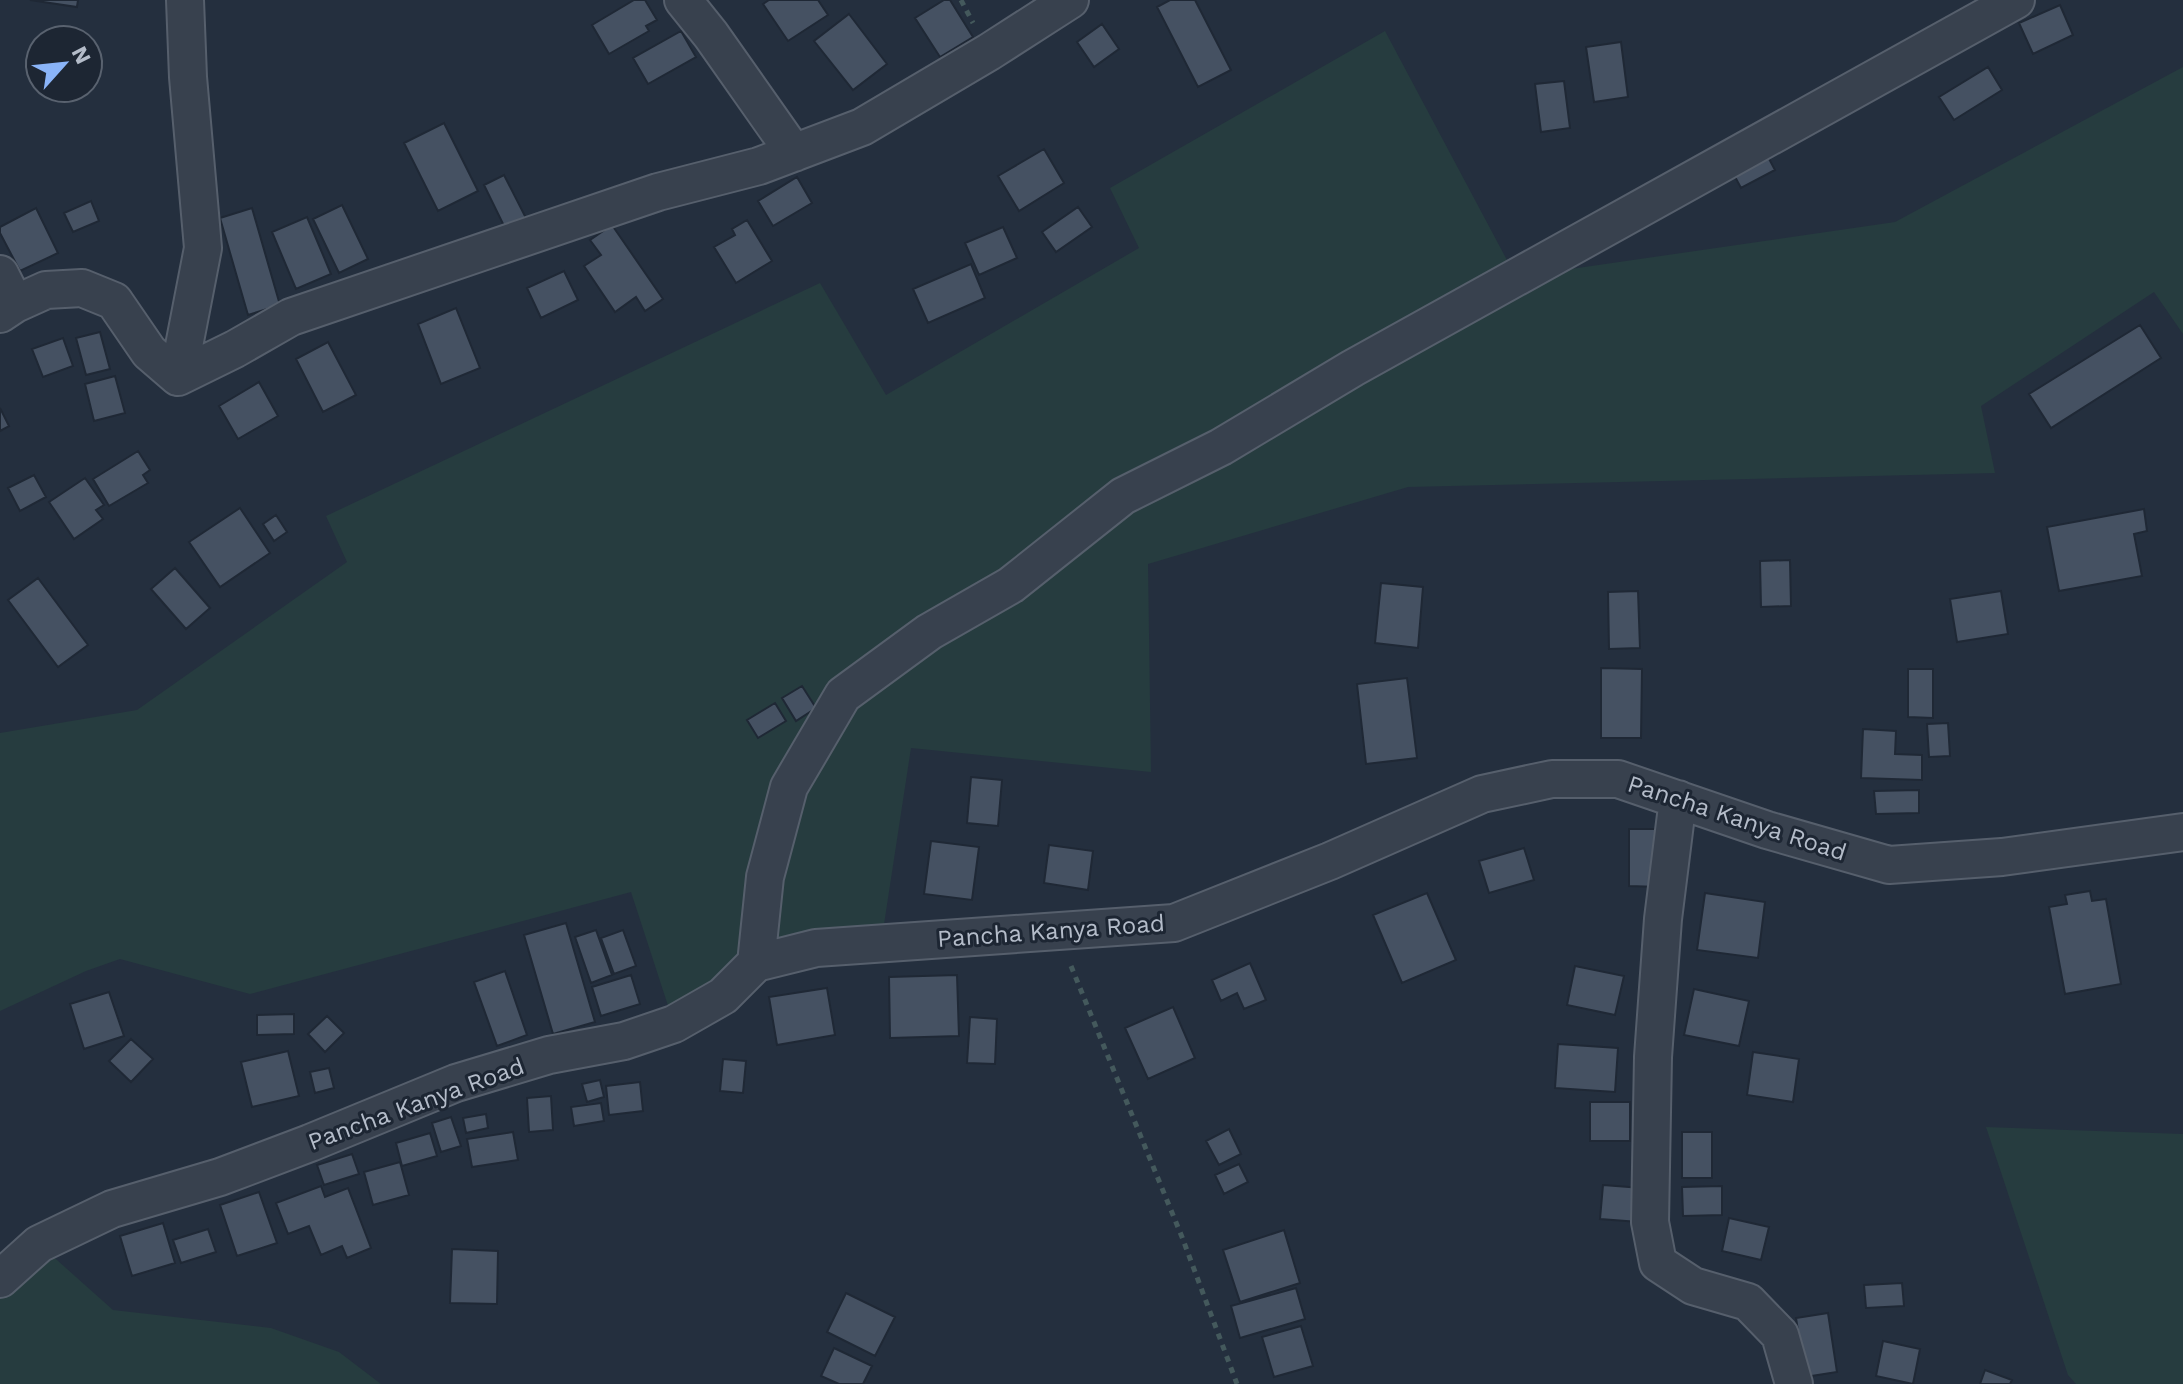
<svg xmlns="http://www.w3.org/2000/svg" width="2183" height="1384" font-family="'Work Sans',sans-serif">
	<rect width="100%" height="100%" fill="#242f3e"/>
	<path fill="#263c3f" d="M1385 31 1516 277 1895 222 2183 67V334L2154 292 1981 406 1995 473 1408 487 1148 564 1151 772 911 748 881 944 816 948 674 1024 631 892 250 994 120 959 86 971 0 1011V733L137 710 347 562 326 516 820 283 886 395 1139 248 1110 188Z
		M1986 1127 2183 1134V1384H2076L2068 1375Z
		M39 1244 113 1310 271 1328 339 1352 381 1384H0V1279Z"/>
	<path fill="#455162" stroke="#1f2835" stroke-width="2" d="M30 0H78L77 7Z
		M634 0H645L657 20 646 26 649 31 609 54 592 25Z
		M769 0H818L828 15 788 41 763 4Z
		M944 0H950L973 37 940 57 915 18Z
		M1170 0H1195L1231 70 1198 87 1157 7Z
		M2060 5 2073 35 2033 54 2019 23Z
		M849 14 887 64 853 90 814 41Z
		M1102 24 1119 49 1094 67 1077 42Z
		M681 31 696 57 648 84 633 58Z
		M1621 42 1628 97 1594 102 1586 47Z
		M1988 67 2002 90 1954 120 1939 97Z
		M1564 81 1570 128 1541 132 1535 84Z
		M444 123 478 191 438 211 404 143Z
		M1044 149 1064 183 1019 211 998 176Z
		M1767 155 1775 170 1741 188 1733 173Z
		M504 175 527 220 506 230 484 185Z
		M797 177 812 203 773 226 758 201Z
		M91 201 99 221 73 232 64 213Z
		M342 205 368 259 339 273 313 219Z
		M1078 207 1092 227 1056 252 1042 232Z
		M36 208 58 253 20 271 0 233V227Z
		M252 208 280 305 248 315 220 218Z
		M307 217 331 274 296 289 272 232Z
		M747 220 772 261 736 283 714 247 735 235 732 229Z
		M612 225 663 299 645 311 636 297 615 312 584 266 601 255 590 240Z
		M1003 227 1017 258 979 275 965 243Z
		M971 264 985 298 928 323 913 289Z
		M564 271 578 300 541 318 527 288Z
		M456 308 480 368 441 384 418 324Z
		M2140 325 2161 358 2051 428 2029 394Z
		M100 332 110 369 86 375 76 338Z
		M63 338 73 366 43 377 32 349Z
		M328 342 356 395 323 412 296 359Z
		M115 376 125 413 94 421 85 384Z
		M259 382 278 416 238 439 219 406Z
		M0 408 9 426 0 431Z
		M138 451 150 470 143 475 148 483 109 506 93 479Z
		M34 475 46 497 20 511 8 488Z
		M85 478 104 505 96 510 103 519 74 539 49 502Z
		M240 508 270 553 220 587 189 542Z
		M2144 509 2147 531 2134 534 2142 576 2059 591 2047 527Z
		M276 515 287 532 274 541 263 524Z
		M1790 560 1791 606 1761 607 1760 561Z
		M175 568 210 608 186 629 151 589Z
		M38 578 88 645 58 667 8 600Z
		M1381 583 1423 587 1418 648 1375 643Z
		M1638 591 1640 648 1609 649 1608 592Z
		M2001 591 2008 634 1957 642 1950 599Z
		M1601 668 1642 669 1641 738H1601Z
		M1908 669H1933V718L1908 717Z
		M1407 678 1417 758 1366 764 1357 684Z
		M802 686 816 708 796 721 782 698Z
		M775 703 786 721 758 738 747 720Z
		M1948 723 1950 756 1929 757 1927 724Z
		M1863 729 1896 731 1895 754 1922 755V780L1861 778Z
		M971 777 1002 780 998 826 967 823Z
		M1919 790V813L1876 814 1874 791Z
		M1629 829H1660L1659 887 1629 886Z
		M931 841 979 847 972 900 924 894Z
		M1049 845 1093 851 1088 890 1044 883Z
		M1524 848 1534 880 1489 893 1479 861Z
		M2090 891 2092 901 2106 899 2121 984 2065 994 2049 907 2067 904 2065 895Z
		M1427 893 1456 960 1402 983 1373 915Z
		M1705 893 1765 902 1758 958 1697 950Z
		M566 923 595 1022 553 1034 524 935Z
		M596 930 612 975 591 983 575 937Z
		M623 930 636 966 614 974 601 938Z
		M1250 963 1266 1000 1244 1009 1237 993 1221 1001 1212 980Z
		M1575 966 1624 976 1615 1015 1567 1005Z
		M505 971 527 1035 497 1046 474 982Z
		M631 975 640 1004 601 1016 592 987Z
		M957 975 959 1036 890 1038 889 977Z
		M827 988 835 1035 777 1045 769 997Z
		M1694 989 1749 1001 1739 1046 1684 1035Z
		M109 992 124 1036 84 1049 70 1004Z
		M1173 1007 1195 1058 1148 1079 1125 1028Z
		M294 1014V1034L257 1035V1015Z
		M327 1016 344 1033 325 1052 308 1034Z
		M970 1017 997 1019 995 1064 967 1063Z
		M131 1039 153 1059 131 1082 109 1061Z
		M1558 1044 1618 1048 1615 1092 1555 1088Z
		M288 1051 299 1096 252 1107 241 1062Z
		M1753 1052 1799 1059 1793 1102 1747 1095Z
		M723 1059 746 1061 743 1093 720 1091Z
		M329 1068 334 1088 315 1093 310 1072Z
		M600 1080 604 1097 587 1102 582 1084Z
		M640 1082 643 1111 609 1115 606 1086Z
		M551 1096 553 1130 529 1132 527 1098Z
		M1590 1102H1630V1141H1590Z
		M601 1103 604 1121 574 1126 571 1107Z
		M486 1114 488 1128 466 1133 463 1118Z
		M451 1117 461 1146 441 1152 432 1123Z
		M1229 1129 1241 1154 1219 1165 1206 1141Z
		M513 1132 518 1160 472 1167 467 1139Z
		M1682 1132H1712V1178H1682Z
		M430 1133 437 1156 402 1166 396 1143Z
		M352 1154 359 1174 324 1185 317 1165Z
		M400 1162 409 1195 373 1205 364 1172Z
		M1239 1164 1248 1182 1224 1194 1215 1175Z
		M1603 1185 1642 1188 1639 1222 1600 1219Z
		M321 1186 325 1197 348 1188 371 1248 347 1258 342 1246 321 1255 309 1226 288 1234 276 1203Z
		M1722 1186V1215L1683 1216 1682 1187Z
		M259 1192 277 1243 237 1256 220 1205Z
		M1729 1218 1769 1227 1761 1260 1722 1251Z
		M163 1223 175 1263 132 1276 120 1236Z
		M208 1229 216 1252 181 1263 173 1240Z
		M1284 1230 1300 1283 1240 1302 1223 1250Z
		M452 1249 498 1251 497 1304 450 1303Z
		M1902 1283 1904 1306 1866 1308 1864 1285Z
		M1296 1288 1305 1319 1240 1338 1231 1306Z
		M846 1293 895 1317 875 1356 827 1332Z
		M1828 1313 1837 1372 1805 1377 1796 1318Z
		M1301 1326 1313 1366 1274 1377 1262 1337Z
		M1883 1341 1920 1349 1913 1384 1876 1376Z
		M834 1348 872 1366 863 1384H839L821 1376Z
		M1985 1370 2012 1380 2010 1384H1980Z"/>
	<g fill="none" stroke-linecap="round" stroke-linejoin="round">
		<g stroke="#565f6c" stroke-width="40">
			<path id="minor" d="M683 0 711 35 794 153
				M0 274 15 304
				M0 314 15 304 46 290 82 288 114 301 149 352 178 377 235 349 291 317 658 192 759 166 862 127 989 52 1070 0
				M178 377 203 248 188 77 185 0
				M1678 799 1663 919 1653 1057 1650 1222 1658 1263 1693 1286 1748 1302 1780 1335 1794 1384
				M756 963 765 877 789 787 843 695 929 632 1011 585 1123 496 1221 447 1353 368 2016 0
				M0 1279 39 1244 112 1209 220 1177 310 1143 456 1083 549 1055 624 1041 674 1024 723 996 756 963 816 948 1174 923 1330 861 1482 794 1552 779H1618L1767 830 1889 865 2002 857 2183 832"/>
		</g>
		<path stroke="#44595c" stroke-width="5" stroke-dasharray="6 6" stroke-linecap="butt" d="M961 0 973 23
			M1071 966 1182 1237 1237 1384"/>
		<use href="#minor" stroke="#38414e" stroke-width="36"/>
	</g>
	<g text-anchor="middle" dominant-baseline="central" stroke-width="6" stroke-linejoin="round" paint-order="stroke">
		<g font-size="24" fill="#b4bcc9" stroke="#1d2633">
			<text transform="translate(1737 818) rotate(18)">Pancha Kanya Road</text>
			<text transform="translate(1051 931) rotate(-4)">Pancha Kanya Road</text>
			<text transform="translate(416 1104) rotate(-20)">Pancha Kanya Road</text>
		</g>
	</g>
	<g transform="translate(64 64) rotate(63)"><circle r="38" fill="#1d2633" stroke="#59626f" stroke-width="2"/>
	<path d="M0-6L14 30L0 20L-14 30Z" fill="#8ab4f8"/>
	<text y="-12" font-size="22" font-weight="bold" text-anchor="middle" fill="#b4bcc9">N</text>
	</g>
</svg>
